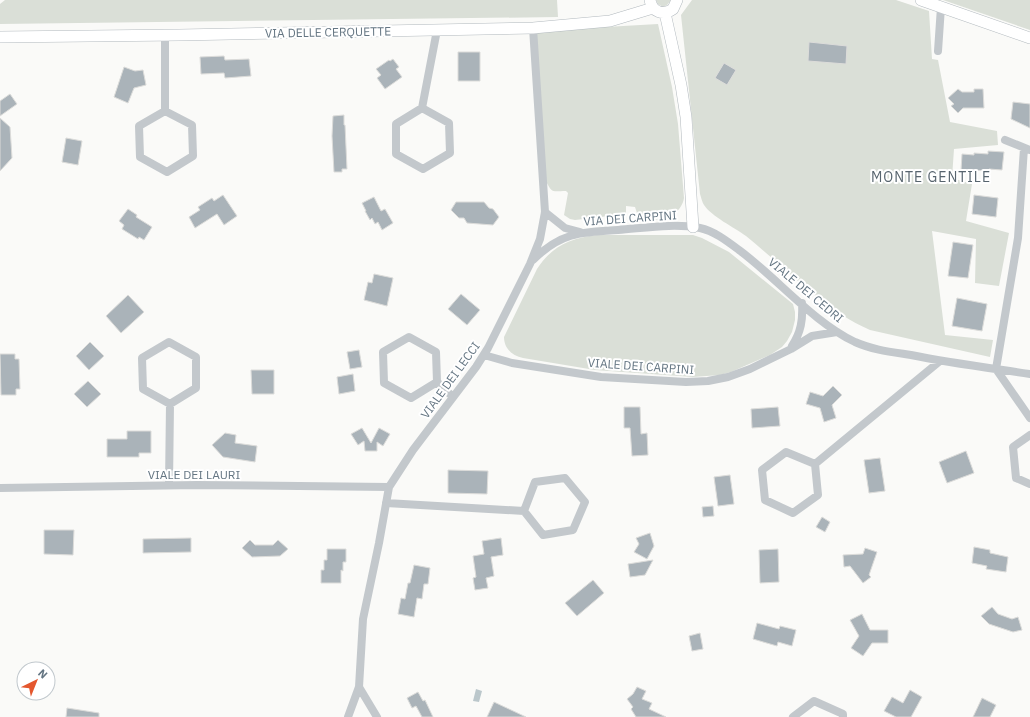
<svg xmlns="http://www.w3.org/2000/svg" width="1030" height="717" font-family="'IBM Plex Sans',sans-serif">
	<rect width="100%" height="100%" fill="#fafaf8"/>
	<path fill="#dadfd7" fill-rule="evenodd" d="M5 0H557L558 17 0 24V4Z
		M656 0H671L667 5 663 7 658 4Z
		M692 0H896L929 11 932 59 938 60 950 122 997 131 998 145 954 149 952 178 972 184 966 221 1009 233 999 286 975 283 976 239 932 231 945 335 993 340 990 357 870 330C822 309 787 269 746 236 735 228 711 216 704 205 702 202 701 197 700 194L681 15ZM810 43 847 46 846 64ZM724 63 736 70 727 85 715 78Z
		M943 0H1030V30Z
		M658 24 672 87 678 124 684 198C682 212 666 222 652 219 647 218 641 215 637 213L635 207 626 206V214L575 220 570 219 564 215 568 193 566 191C553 191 552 194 546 181L536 31Z
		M597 235H693L702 238 729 252 793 304 795 312V320L792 332 787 341 782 347 770 355 731 372 720 375 693 377 595 370 523 358C513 356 504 349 504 337L537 269C552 246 570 238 597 235Z"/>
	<path fill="#bbc7cb" d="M476 689 482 691 479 702 473 701Z"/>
	<path fill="#aab3b9" stroke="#dcdcda" d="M809 42 847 46 846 64 808 61Z
		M458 52H480V81H458Z
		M224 56 225 60 249 59 251 76 225 78 224 73 201 74 200 57Z
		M393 59 399 67 396 69 402 77 385 89 377 78 381 75 376 69 389 60 390 61Z
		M724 63 736 70 727 85 715 78Z
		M124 67 135 71 143 70 146 85 134 88 128 103 114 97Z
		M958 89 962 92H974V89H983L984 108H963L958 113 951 106 954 104 948 98Z
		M10 94 17 104 0 116V101Z
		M1013 102 1030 104V128L1011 119Z
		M344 115V125H345L347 169H342V172H334L332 136 333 116Z
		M0 118 10 127 12 158 0 171Z
		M66 138 82 141 78 165 62 162Z
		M988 151 1004 152 1002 170 989 169 988 171 973 170V172L961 171 962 154 974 155V153L988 154Z
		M223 195 237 216 224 225 217 214 195 228 189 217 200 210 198 207 212 198 214 201Z
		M974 195 998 198 996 217 972 214Z
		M374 197 381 211 385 209 393 223 382 230 378 222 375 224 372 218 370 220 365 211H366L362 203Z
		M456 202H484L489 208 493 209 499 217 493 225 467 223 464 218H459L451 210Z
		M128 209 137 215 136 217 152 227 144 240 139 237 138 239 122 229 124 225 119 221Z
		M953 242 973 245 968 278 948 276Z
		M374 274 393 278 387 306 364 300 368 282 372 283Z
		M461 294 480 310 467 325 448 309Z
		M128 295 144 312 121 333 106 316Z
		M957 298 987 304 982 331 952 326Z
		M90 342 104 356 89 370 76 356Z
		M359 350 362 367 350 369 347 352Z
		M0 354H15V359H19L20 389H16V395H1Z
		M251 370H274V394H252Z
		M353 374 355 391 339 394 337 377Z
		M88 381 101 394 87 407 74 394Z
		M833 386 842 395 832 405 836 418 824 422 820 408 806 404 810 392 823 396Z
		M624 407H640L641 434 647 433 648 455 632 456 630 428H624Z
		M778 407 780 426 752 428 751 409Z
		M362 428 371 443 379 428 390 434 383 446 377 442V451H365L364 441 358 445 351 434Z
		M127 431H151V453H139V457H107V439H127Z
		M225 433 236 435 235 443 257 446 255 462 223 457 212 445Z
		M966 451 974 473 947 483 939 462Z
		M880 458 885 491 869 493 864 460Z
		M448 470 488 471 487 494 448 493Z
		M730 475 734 504 718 506 714 477Z
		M713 506 714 516 703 517 702 507Z
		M822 517 830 522 825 532 816 527Z
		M44 530H74L73 555 44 554Z
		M650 533 654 546 647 559 634 552 639 544 636 538Z
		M191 538V552L143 553V539Z
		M501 538 503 555 491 557 494 576 486 578 488 588 475 590 473 578 476 577 473 556 484 554 482 541Z
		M250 540 255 545H273L278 540 288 549 280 556 252 557 242 548Z
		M974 547 990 550V553L1008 557 1006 572 986 569 987 566 972 563Z
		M865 548 877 552 869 575 871 577 863 583 850 566 844 567 843 555 863 554Z
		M327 549H346V562H343V571L341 570V583H321V570H324V560H327Z
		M778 549 779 582 760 583 759 550Z
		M653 560 645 575 630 577 628 564Z
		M414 565 430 568 428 584H424L422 599 417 598 414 617 398 614 401 598 405 599 408 583H410Z
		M593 580 604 593 577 616 565 603Z
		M992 607 998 614 1012 619 1018 617 1022 630 1013 632 989 624 981 616Z
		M862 614 870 630H888V643H872L863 656 851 648 859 636 850 620Z
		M757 623 779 629 780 626 796 630 792 646 778 642 777 646 753 639Z
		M700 633 703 649 692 651 689 636Z
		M637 687 646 691 642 699 652 703 649 709 666 717H636L631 709 633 707 627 699 633 694Z
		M910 690 922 697 911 717H896L884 711 892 697 903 703Z
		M418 692 423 701 425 700 433 717H422L416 706 412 708 407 698Z
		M982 698 996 705 990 717H973Z
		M494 702 526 717H487Z
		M67 708 99 713V717H66Z"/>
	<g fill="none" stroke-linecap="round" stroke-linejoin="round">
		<g stroke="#b3babf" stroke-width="12">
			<path id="secondary" d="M650 0C652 12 663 16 673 9L677 0
				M921 0 1030 38
				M665 13 681 85 686 117 693 227
				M0 37 179 35 533 28 610 21 653 8"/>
		</g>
		<path stroke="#c3c8cc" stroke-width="8" d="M165 35V111
			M938 51 941 7
			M422 108 449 123 450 153 423 169 396 154V124Z
			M422 108 437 30
			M165 111 192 125 193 156 167 172 140 157 139 126Z
			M1005 140 1030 150
			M1024 148 1018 238 996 369 1030 418
			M545 212 565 228 580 232
			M533 260C561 232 582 232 618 230 645 228 674 223 700 228 714 231 727 241 739 250 777 278 813 322 855 342 873 350 892 352 911 355 950 363 990 368 1030 374
			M409 337 436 352 437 382 411 398 384 383 383 352Z
			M169 342 196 357V388L170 404 143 389 142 358Z
			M792 346C801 332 803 320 802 303
			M484 355 512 363 601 377 686 382 708 381 728 377 750 369 791 349 812 336 837 332
			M437 382 453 397
			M1030 435 1013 447 1016 478 1030 484
			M786 452 815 464 818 495 793 513 765 500 762 470Z
			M815 464 940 361
			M565 478 585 502 573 530 543 535 524 511 535 482Z
			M169 485 170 404
			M0 488 197 485 389 487
			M386 503 524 511
			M359 687 377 717
			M348 717 359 687 363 619 379 543 389 487 413 450 476 367 488 348 530 264 540 239 545 212 533 28
			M793 717 814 701 843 714V717"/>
		<use href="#secondary" stroke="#fff" stroke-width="11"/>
	</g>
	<g text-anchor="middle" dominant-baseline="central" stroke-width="4" stroke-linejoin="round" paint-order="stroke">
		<g font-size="12" fill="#657683" stroke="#fff">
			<text transform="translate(328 32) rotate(-1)">VIA DELLE CERQUETTE</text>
			<text transform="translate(630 218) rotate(-4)">VIA DEI CARPINI</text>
			<text transform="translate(806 290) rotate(40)">VIALE DEI CEDRI</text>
			<text transform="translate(641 366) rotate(4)">VIALE DEI CARPINI</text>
			<text transform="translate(450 380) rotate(-54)">VIALE DEI LECCI</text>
			<text x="194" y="474">VIALE DEI LAURI</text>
		</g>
		<g font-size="14" letter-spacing="1" fill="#57646e" stroke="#fff">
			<text x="931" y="177">MONTE GENTILE</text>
		</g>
	</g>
	<g transform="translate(36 681) rotate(43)"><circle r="19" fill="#ffffff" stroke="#c1c8cd"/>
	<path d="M0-3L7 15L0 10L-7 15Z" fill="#e4572e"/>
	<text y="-6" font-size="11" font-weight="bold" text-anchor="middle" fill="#657683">N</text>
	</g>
</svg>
